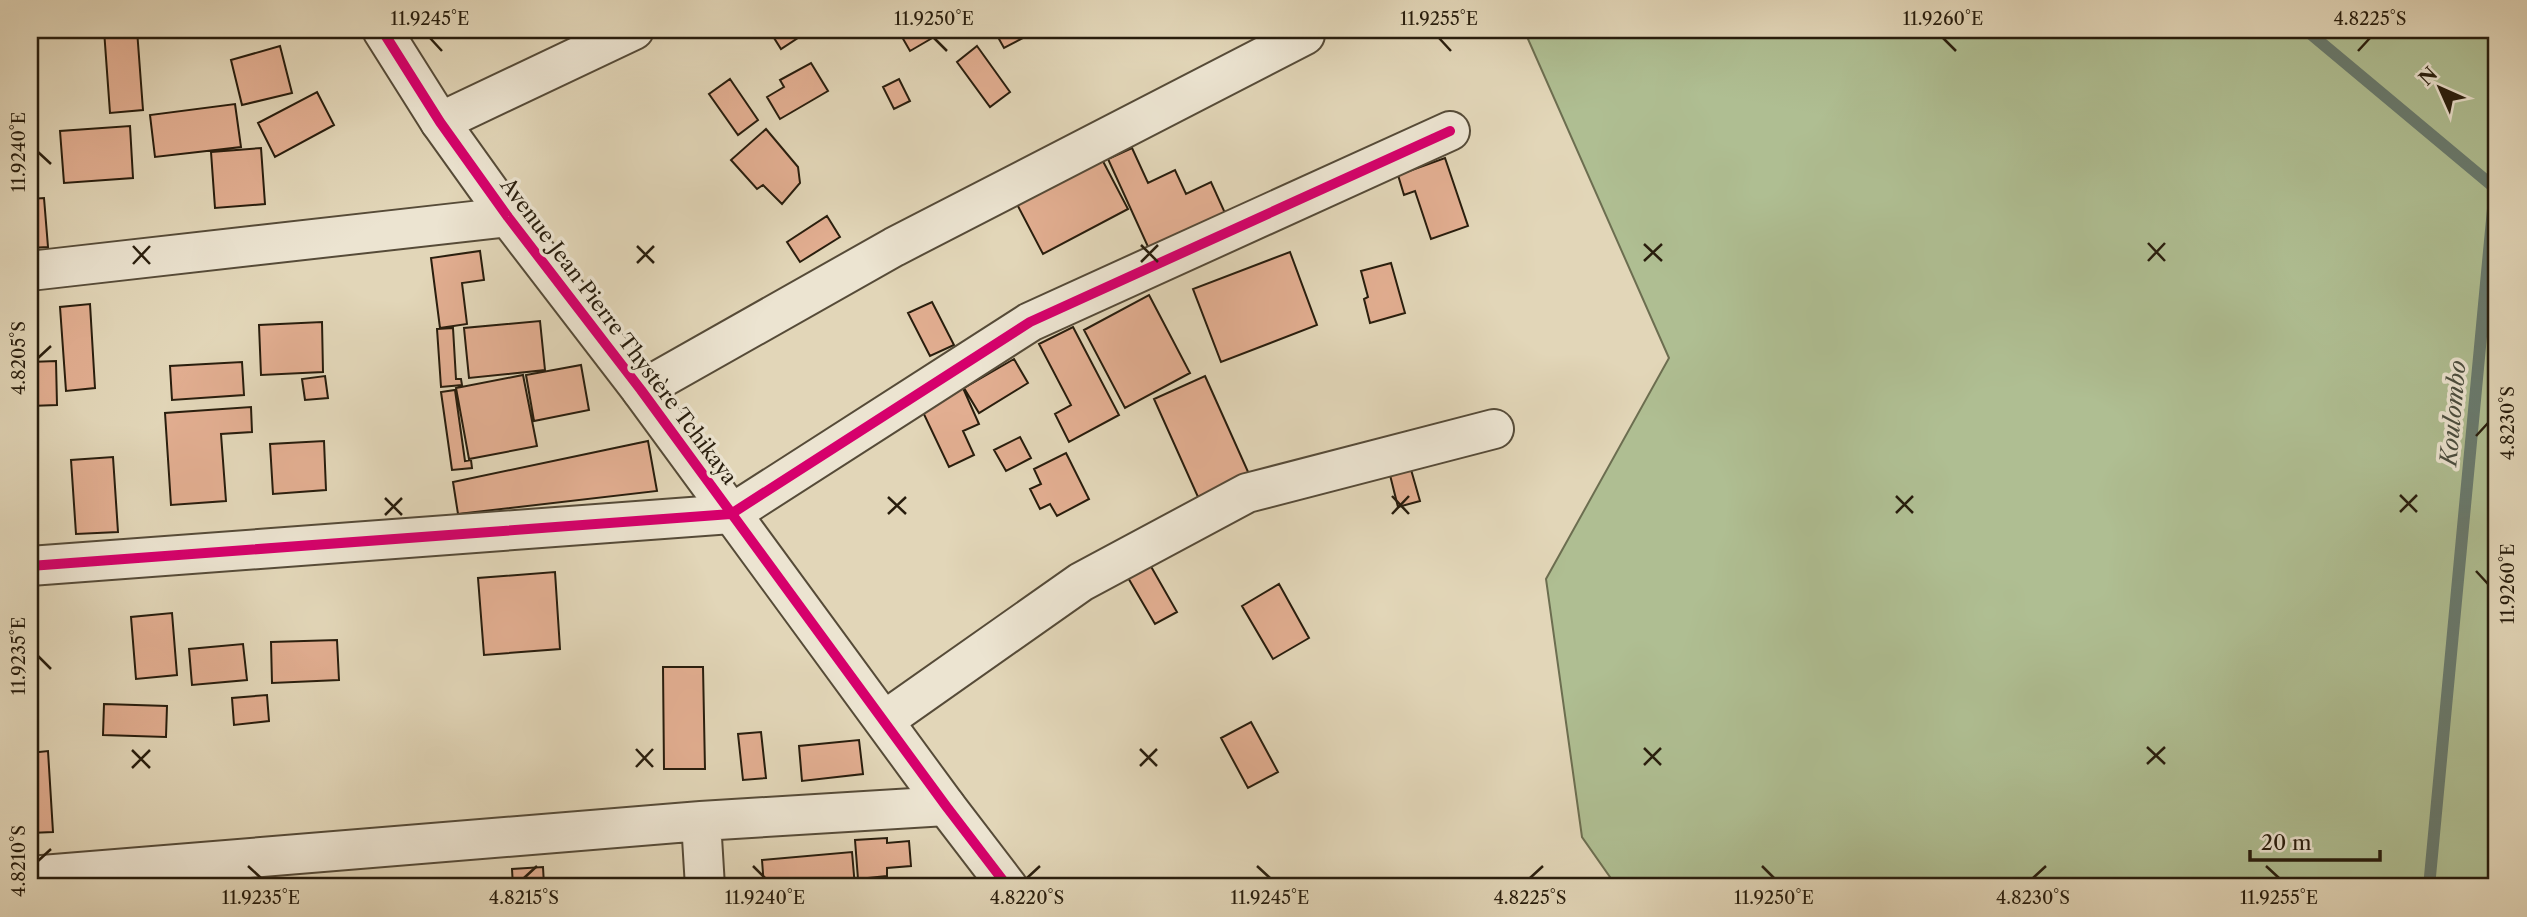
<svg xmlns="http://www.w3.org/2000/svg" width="2527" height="917" font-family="'Libre Caslon Text',serif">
	<rect width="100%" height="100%" fill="#e2d6b8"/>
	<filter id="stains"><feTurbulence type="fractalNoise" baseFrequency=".00286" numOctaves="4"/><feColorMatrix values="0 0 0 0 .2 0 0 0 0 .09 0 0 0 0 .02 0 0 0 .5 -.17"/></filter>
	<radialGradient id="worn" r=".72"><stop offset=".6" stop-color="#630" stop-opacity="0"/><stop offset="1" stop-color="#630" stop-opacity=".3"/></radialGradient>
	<path fill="#afbe92" stroke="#6c6e50" stroke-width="2" d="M1524 30H2497V887H1617L1582 837 1546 579 1669 358Z"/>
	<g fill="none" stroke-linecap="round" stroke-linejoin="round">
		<path stroke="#697b6f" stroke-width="12" d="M2306 30 2495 188 2429 887"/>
	</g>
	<path fill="#e2ae91" stroke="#281d0d" stroke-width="2" d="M104 30H137L143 110 110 113Z
		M769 30H810L781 49Z
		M898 30H946L910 51Z
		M994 30H1038L1004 48Z
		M280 46 292 93 242 105 231 60Z
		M977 46 1010 92 990 107 957 62Z
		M811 63 828 91 780 119 767 97 784 87 780 80Z
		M730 79 758 120 738 135 709 94Z
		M899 79 910 101 894 109 883 87Z
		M317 92 334 125 275 157 258 123Z
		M235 104 241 147 155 157 150 115Z
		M130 126 133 178 64 183 60 131Z
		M766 129 798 167 800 183 782 204 763 185 757 189 731 160Z
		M1095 146 1128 209 1043 254 1010 191Z
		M261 148 265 204 215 208 211 152Z
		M1132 148 1148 183 1175 170 1186 194 1211 182 1225 213 1149 249 1108 159Z
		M1445 158 1468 226 1431 239 1415 191 1404 195 1398 175Z
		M44 198 48 247 30 248V199Z
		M827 216 840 237 800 262 787 242Z
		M480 251 484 280 462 283 467 324 440 328 431 258Z
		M1290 252 1317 325 1221 362 1193 289Z
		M1391 263 1405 313 1370 323 1364 299 1368 297 1361 271Z
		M1149 295 1190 373 1125 408 1084 330Z
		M932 302 954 345 930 356 908 313Z
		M90 304 95 388 66 391 60 307Z
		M540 321 545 370 469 378 464 328Z
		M322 322 323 372 261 375 259 325Z
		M1073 327 1119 415 1069 442 1055 414 1071 405 1039 344Z
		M453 328 456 379H461L462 385 441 387 437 329Z
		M1014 359 1028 383 979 413 964 388Z
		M56 361 57 405 30 406V362Z
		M242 362 244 395 172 400 170 366Z
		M581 365 589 410 534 421 526 375Z
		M523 375 537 446 469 459 456 388Z
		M325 376 328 398 305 400 302 379Z
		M1205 376 1249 474 1198 497 1154 399Z
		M963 388 979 424 963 431 974 455 949 467 921 408Z
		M455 390 465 461 471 460 472 468 452 470 441 392Z
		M251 407 252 432 221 434 226 501 171 505 165 413Z
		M1020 437 1031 458 1006 471 994 450Z
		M324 441 326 490 273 494 270 444Z
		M648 441 657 491 458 514 453 482Z
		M1066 453 1089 499 1057 516 1050 504 1040 509 1030 489 1041 484 1034 469Z
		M113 457 118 532 76 534 71 460Z
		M1410 466 1420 501 1398 507 1389 471Z
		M1149 563 1177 612 1155 624 1127 576Z
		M555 572 560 649 484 655 478 578Z
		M1279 584 1309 638 1273 659 1242 606Z
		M172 613 177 675 136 679 131 617Z
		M337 640 339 680 272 683 271 642Z
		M243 644 247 680 192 685 189 649Z
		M663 667H703L705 769H664Z
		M267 695 269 721 234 725 232 698Z
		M104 704 167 706 166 737 103 735Z
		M1251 722 1278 772 1248 788 1221 738Z
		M761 732 766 778 743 780 738 734Z
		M859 740 863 774 802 781 799 746Z
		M48 751 53 832 30 833V753Z
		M887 838V843L909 841 911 866 887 868V876L858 879 855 840Z
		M852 852 855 887H764L762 860Z
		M543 867 544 885 513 887 512 869Z
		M670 879 671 887H633V884Z"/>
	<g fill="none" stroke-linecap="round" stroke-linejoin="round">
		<g stroke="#564b38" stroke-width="42">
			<path id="minor" d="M440 122 634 30
				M30 271 508 217
				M641 390 894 247 1305 35
				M30 566 731 514 1030 322 1450 131
				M885 720 1081 582 1247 493 1494 429
				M701 821 705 887
				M30 876 701 821 946 806"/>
		</g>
		<g stroke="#564b38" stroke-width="42">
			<path id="tertiary" d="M382 30 440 122 508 217 641 390 946 806 1008 887"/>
		</g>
		<use href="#minor" stroke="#ece4d1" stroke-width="38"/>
		<use href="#tertiary" stroke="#ece4d1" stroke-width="38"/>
		<g stroke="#ece4d1" stroke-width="15">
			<path id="cycleway" d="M382 30 440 122 508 217 641 390 946 806 1008 887
				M30 566 731 514 1030 322 1450 131"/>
		</g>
		<use href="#cycleway" stroke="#d6006c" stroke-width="10"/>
	</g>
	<path fill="none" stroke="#281d0d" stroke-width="2.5" d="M430 38 442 51M934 38 947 51M1439 38 1451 51M1943 38 1956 51M2358 51 2370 38M38 152 51 164M2148 243 2165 261M1644 244 1662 261M1141 245 1158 262M133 246 150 264M637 246 654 263M1644 261 1662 244M2148 261 2165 243M1141 262 1158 245M637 263 654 246M133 264 150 246M38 358 51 346M2476 436 2488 423M2400 495 2417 512M1392 496 1409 514M1896 496 1913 513M888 497 906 514M385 498 402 515M2400 512 2417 495M1896 513 1913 496M888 514 906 497M1392 514 1409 496M385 515 402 498M2476 571 2488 584M38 656 51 669M2147 747 2165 764M1644 748 1661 765M636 749 653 767M1140 749 1157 766M132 750 150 768M2147 764 2165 747M1644 765 1661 748M1140 766 1157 749M636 767 653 749M132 768 150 750M38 861 51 849M248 866 261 878M753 866 765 878M1257 866 1270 878M1762 866 1774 878M2266 866 2279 878M524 878 537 866M1027 878 1040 866M1530 878 1543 866M2033 878 2046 866"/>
	<g text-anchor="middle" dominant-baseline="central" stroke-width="7" stroke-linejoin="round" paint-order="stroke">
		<g font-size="21" fill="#281d0d" stroke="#ece4d1">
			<text transform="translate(619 331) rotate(53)">Avenue Jean Pierre Thystère Tchikaya</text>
		</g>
		<g font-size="23" font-style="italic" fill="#494c3e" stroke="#ece4d1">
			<text transform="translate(2453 413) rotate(-85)">Koulombo</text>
		</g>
	</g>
	<rect width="2527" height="917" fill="none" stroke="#e2d6b8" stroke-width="77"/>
	<g transform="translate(2440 88) rotate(315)" stroke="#ece4d1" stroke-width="5" paint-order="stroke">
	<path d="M0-5L12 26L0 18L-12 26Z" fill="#281d0d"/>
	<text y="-10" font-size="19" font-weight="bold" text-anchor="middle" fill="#281d0d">N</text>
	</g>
	<path d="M2250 850v10h130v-10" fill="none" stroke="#281d0d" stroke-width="3.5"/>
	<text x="2261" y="850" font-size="21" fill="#281d0d" stroke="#ece4d1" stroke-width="5" paint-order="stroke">20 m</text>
	<rect x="38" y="38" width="2450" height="840" fill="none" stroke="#281d0d" stroke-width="2.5"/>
	<g font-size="18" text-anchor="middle" fill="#281d0d">
		<text x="430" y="25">11.9245°E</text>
		<text x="934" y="25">11.9250°E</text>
		<text x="1439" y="25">11.9255°E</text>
		<text x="1943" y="25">11.9260°E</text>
		<text x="2370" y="25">4.8225°S</text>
		<text transform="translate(19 152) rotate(-90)" y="6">11.9240°E</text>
		<text transform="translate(19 358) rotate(-90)" y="6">4.8205°S</text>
		<text transform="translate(2508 423) rotate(-90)" y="6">4.8230°S</text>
		<text transform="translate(2508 584) rotate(-90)" y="6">11.9260°E</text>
		<text transform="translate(19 656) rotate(-90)" y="6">11.9235°E</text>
		<text transform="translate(19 861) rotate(-90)" y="6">4.8210°S</text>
		<text x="261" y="904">11.9235°E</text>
		<text x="524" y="904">4.8215°S</text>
		<text x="765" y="904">11.9240°E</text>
		<text x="1027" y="904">4.8220°S</text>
		<text x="1270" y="904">11.9245°E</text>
		<text x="1530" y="904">4.8225°S</text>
		<text x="1774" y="904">11.9250°E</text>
		<text x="2033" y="904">4.8230°S</text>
		<text x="2279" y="904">11.9255°E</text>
	</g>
	<rect width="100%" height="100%" filter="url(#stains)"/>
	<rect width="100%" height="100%" fill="url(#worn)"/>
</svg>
